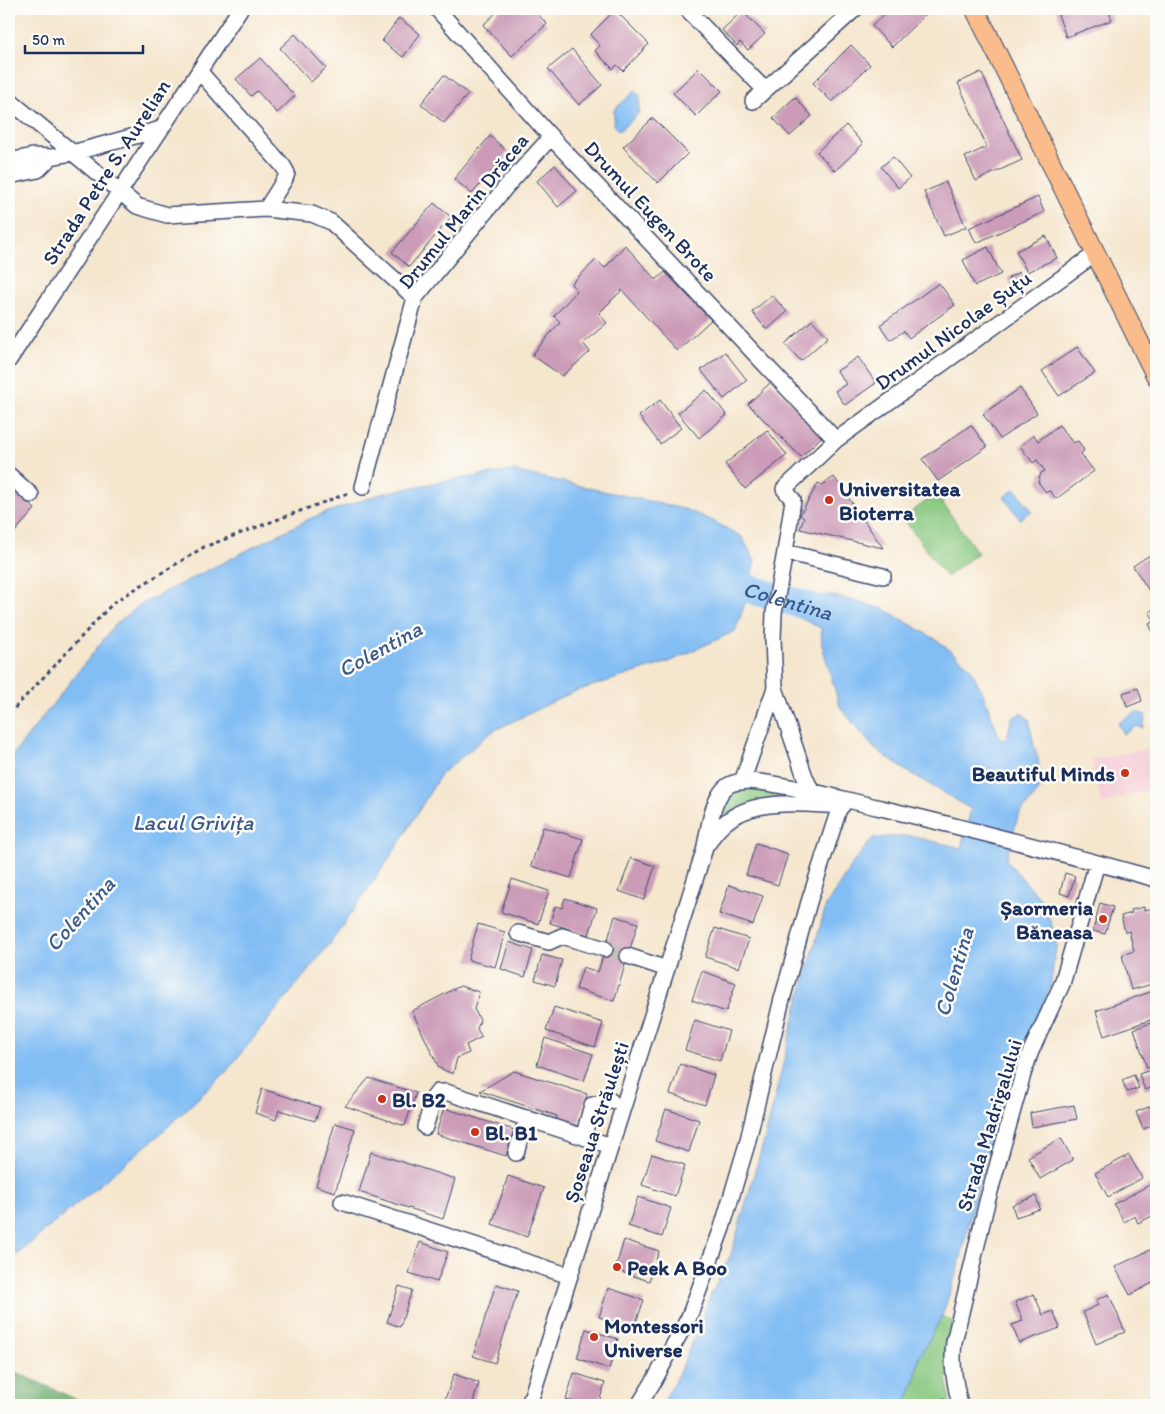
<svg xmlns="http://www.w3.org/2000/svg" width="1165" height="1414" font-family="Itim,sans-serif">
	<rect width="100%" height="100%" fill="#fdfcf7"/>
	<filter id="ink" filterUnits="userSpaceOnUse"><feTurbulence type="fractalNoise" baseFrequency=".02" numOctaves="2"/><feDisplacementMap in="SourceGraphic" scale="10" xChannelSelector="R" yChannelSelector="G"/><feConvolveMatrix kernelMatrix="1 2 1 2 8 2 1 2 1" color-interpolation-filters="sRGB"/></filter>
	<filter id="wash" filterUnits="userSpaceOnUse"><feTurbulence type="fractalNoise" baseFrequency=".0096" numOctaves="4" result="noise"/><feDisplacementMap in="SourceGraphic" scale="20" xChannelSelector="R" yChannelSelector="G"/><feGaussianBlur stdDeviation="1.12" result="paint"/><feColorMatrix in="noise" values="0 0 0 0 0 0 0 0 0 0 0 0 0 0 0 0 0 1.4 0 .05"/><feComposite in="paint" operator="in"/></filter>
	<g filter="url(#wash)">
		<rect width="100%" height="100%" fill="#f5e6ce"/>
		<path fill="#f6cfd9" d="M1156 747V785L1102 805 1091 760Z"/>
		<path fill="#88c880" stroke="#527c6f" d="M936 494 978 553 946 577 903 518Z
			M753 787 778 791V798L735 810 722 816C724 796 735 793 753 787Z
			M942 1316 953 1322 947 1373 950 1405H905L915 1381 919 1358Z"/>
		<path fill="#6eac6e" stroke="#446e66" d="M9 1369 89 1405H9Z"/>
		<path fill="#82bdf4" stroke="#4e76a9" d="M635 91 640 96 639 113 619 131 614 126V110Z
			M513 471 684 509 711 520 742 537 755 561 744 606 735 631 669 662 573 692 493 731 441 774 393 853 329 945 225 1073 160 1134 9 1261V760L114 626 141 604 311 518 380 494 438 482Z
			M1015 489 1032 511 1020 519 1004 497Z
			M830 595 884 609 937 640 969 666 982 691 1000 739 1004 740 1007 737 1012 718 1021 713 1029 719 1034 746 1038 758 1041 788 1018 816 1006 860 1044 903 1057 941 1050 988 1013 1070 1000 1107 971 1214 959 1265 942 1316 919 1358 915 1381 905 1405H659L664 1401 681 1369 710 1297 731 1254 767 1130 794 1018 826 906 853 863 873 838 910 836 961 848 971 809 905 770 873 747 840 707 822 645 821 628 791 614 798 597Z
			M1136 712 1146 715 1143 728 1137 726 1124 734 1118 723Z"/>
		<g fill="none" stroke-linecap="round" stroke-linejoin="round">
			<path stroke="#82bdf4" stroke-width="29" id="s1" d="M711 578 832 613"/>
		</g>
		<g id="blocks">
			<path fill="#cb9bb7" d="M500 9H533L547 24 512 56 483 25Z
				M890 9H928L930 10 892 47 872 26Z
				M1056 9H1108L1112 20 1066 37Z
				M615 10 649 44 623 71 617 65 613 69 595 51 600 45 590 35Z
				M742 11 765 34 748 50 740 42 737 46 722 30Z
				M399 18 420 34 403 57 382 41Z
				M295 34 326 68 311 82 280 48Z
				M851 45 870 65 832 102 813 83Z
				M572 49 602 85 579 105 548 69Z
				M260 58 295 96 277 113 257 91 251 96 236 79Z
				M699 68 722 91 696 116 673 93Z
				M981 72 1022 160 976 181 965 157 987 147 958 83Z
				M444 75 468 94 444 123 421 104Z
				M795 97 812 116 790 136 773 118Z
				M653 118 688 153 658 183 623 147Z
				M846 125 863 144 835 171 817 152Z
				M490 136 508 152 472 194 454 179Z
				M893 157 910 178 898 188 881 167Z
				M555 165 577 191 558 207 537 181Z
				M946 182 966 227 944 236 924 192Z
				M1038 197 1044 212 976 243 969 228Z
				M434 203 451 217 409 267 392 252Z
				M1046 236 1057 258 1027 272 1016 251Z
				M625 245 656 280 665 272 711 320 677 351 622 290 599 313 607 323 583 343 590 352 562 376 532 355 560 322 554 316 577 291 571 284 596 260 605 268Z
				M988 247 1001 274 975 286 963 260Z
				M1019 272 1025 283 1013 289 1008 278Z
				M939 283 955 305 909 338 904 331 890 340 880 325Z
				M772 295 787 312 767 330 752 312Z
				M812 320 828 337 801 361 785 344Z
				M1077 347 1095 373 1059 396 1042 371Z
				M725 352 747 380 724 399 701 370Z
				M858 357 876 383 845 405 835 391 846 384 837 371Z
				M771 382 823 435 801 457 748 404Z
				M1020 388 1037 413 1000 439 983 414Z
				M706 390 727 415 699 438 678 413Z
				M660 400 681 428 660 444 639 416Z
				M971 425 987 447 938 481 922 459Z
				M1059 425 1073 443 1078 441 1084 450 1081 454 1094 471 1056 499 1050 491 1046 492 1038 482 1041 473 1045 471 1037 460 1033 463 1020 446 1034 435 1038 441Z
				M767 430 787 455 745 489 725 464Z
				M834 477 883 548 800 529 804 518 800 515 818 483 822 485Z
				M9 485 35 509 13 534 9 531Z
				M1156 551V595L1153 597 1133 566Z
				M1156 608V638L1149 624 1155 621 1149 612Z
				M1138 688 1142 701 1127 707 1123 693Z
				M543 827 583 839 571 878 531 866Z
				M756 843 788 854 778 885 746 875Z
				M631 858 655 866 644 900 619 891Z
				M1065 873 1075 876 1069 896 1060 893Z
				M512 879 549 891 538 924 501 912Z
				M729 885 763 896 753 925 719 914Z
				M565 898 597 908 589 935 550 923 555 906 562 908Z
				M1100 903 1113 907 1105 934 1093 931Z
				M1144 907V910L1155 908 1156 912V983L1131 990 1122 955 1134 951 1129 931 1125 932 1121 916 1132 913 1131 910Z
				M615 916 638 923 614 1001 576 989 583 967 598 972Z
				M478 924 505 932 495 967 468 960Z
				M715 928 749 939 739 968 705 957Z
				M509 942 533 950 525 977 501 969Z
				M542 955 562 960 555 986 535 980Z
				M702 971 736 983 726 1012 692 1000Z
				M460 986 479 992 474 1009 480 1020 477 1029 482 1037 466 1045 469 1053 457 1058 453 1074 439 1068 412 1011Z
				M1156 990V1018L1104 1036 1096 1011Z
				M554 1007 603 1023 595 1047 546 1031Z
				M695 1020 729 1031 720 1061 685 1050Z
				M1156 1021V1064L1147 1068 1134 1029Z
				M545 1038 593 1054 584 1081 537 1065Z
				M680 1064 714 1075 705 1105 670 1094Z
				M1156 1068V1086L1145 1090 1139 1074Z
				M514 1071 587 1094 576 1132 554 1125 557 1116 480 1091Z
				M1134 1075 1139 1088 1127 1092 1122 1080Z
				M369 1078 416 1093 405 1126 345 1106Z
				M262 1089 320 1107 315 1121 279 1110 276 1120 255 1113Z
				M1156 1104V1124L1143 1129 1136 1112Z
				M1074 1105 1077 1119 1032 1127 1030 1113Z
				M444 1108 514 1130 506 1156 436 1134Z
				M666 1109 699 1120 689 1152 655 1141Z
				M335 1123 355 1129 335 1192 316 1186Z
				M1061 1138 1073 1160 1040 1179 1028 1157Z
				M371 1152 455 1179 443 1219 359 1192Z
				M652 1154 685 1165 675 1196 642 1185Z
				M1129 1155 1142 1178 1108 1197 1095 1173Z
				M508 1176 544 1188 527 1237 492 1224Z
				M1153 1183 1156 1189V1205H1155L1156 1214 1138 1223 1135 1216 1124 1222 1114 1204Z
				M1036 1196 1040 1209 1016 1217 1012 1205Z
				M638 1197 671 1208 662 1237 628 1226Z
				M624 1240 659 1251 649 1281 615 1270Z
				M420 1242 448 1252 437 1282 409 1273Z
				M1156 1247V1281L1130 1295 1115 1267Z
				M496 1284 518 1291 495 1363 473 1356Z
				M399 1286 412 1290 400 1327 387 1322Z
				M608 1288 644 1300 634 1328 599 1317Z
				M1034 1294 1043 1315 1053 1311 1060 1328 1019 1343 1012 1325 1023 1321 1015 1302Z
				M1109 1294 1125 1332 1096 1344 1083 1312 1098 1305 1096 1300Z
				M586 1329 618 1339 609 1369 577 1358Z
				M574 1373 605 1383 598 1405H583L566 1400Z
				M454 1374 479 1383 472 1405H443Z"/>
		</g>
	</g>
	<g filter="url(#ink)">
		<use href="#blocks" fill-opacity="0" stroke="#3c4a6f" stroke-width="1"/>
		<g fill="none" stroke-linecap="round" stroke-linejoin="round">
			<path stroke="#c9c1b8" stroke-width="15" stroke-dasharray="15 8" stroke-linecap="butt" d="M605 949 628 956"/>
			<g stroke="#3c4a6f" stroke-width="18">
				<path id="minor" d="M437 9 551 137 836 440
					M690 13 765 90
					M199 71 283 166 287 173 285 179 266 209
					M9 100 137 206 167 215 266 209 312 214 331 222 415 298
					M753 101 855 9
					M9 161 33 156 51 157 72 153 161 129
					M9 176 38 170 51 157
					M9 360 240 9
					M9 475 31 495
					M363 487 415 298 505 188 551 137
					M785 552 774 613 773 638 775 688 805 777 812 792
					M883 576 785 552 793 500 784 489 836 440 1095 254
					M742 782 775 688
					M709 842C736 794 795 804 842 806
					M518 933 549 942 562 936 605 949
					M628 956 667 969
					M425 1127 434 1097 438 1092H446L611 1146
					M586 1127 592 1105 611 1101
					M516 1153 527 1118
					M342 1202 570 1276
					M529 1405 704 851C708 833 712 795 729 785 737 781 750 781 759 782 800 787 841 799 881 808 973 830 1065 854 1156 879
					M639 1405 655 1379 689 1317 722 1228 747 1144 781 1003 809 902 840 806
					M960 1405C955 1383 951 1366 954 1342L987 1202 1023 1074 1031 1051 1062 984 1097 863"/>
			</g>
			<g stroke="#3c4a6f" stroke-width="21">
				<path id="major" d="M975 9 1156 376"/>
			</g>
			<path stroke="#3c4a6f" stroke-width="3" stroke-dasharray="4 4" stroke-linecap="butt" d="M9 714 114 602 204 547 351 492
				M919 1405 945 1399"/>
			<use href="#minor" stroke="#fff" stroke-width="15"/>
			<use href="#major" stroke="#f9bc8a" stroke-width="19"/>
		</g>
	</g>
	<g fill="#c8321e" stroke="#fdfcf7" stroke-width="2">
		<circle cx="829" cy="500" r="5"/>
		<circle cx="1125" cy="773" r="5"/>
		<circle cx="1103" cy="919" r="5"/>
		<circle cx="382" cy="1099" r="5"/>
		<circle cx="475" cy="1132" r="5"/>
		<circle cx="617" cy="1267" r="5"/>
		<circle cx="594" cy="1337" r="5"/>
	</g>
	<g text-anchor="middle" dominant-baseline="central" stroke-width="5" stroke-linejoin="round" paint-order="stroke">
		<g font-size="21" fill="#1b2f5e" stroke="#fdfcf7">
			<text transform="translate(106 172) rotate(-57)">Strada Petre S. Aurelian</text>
			<text transform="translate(463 211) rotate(-51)">Drumul Marin Drăcea</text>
			<text transform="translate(651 211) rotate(47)">Drumul Eugen Brote</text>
			<text transform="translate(953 330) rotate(-36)">Drumul Nicolae Șuțu</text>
			<text transform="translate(596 1122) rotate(-72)">Șoseaua Străulești</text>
			<text transform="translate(989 1125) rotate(-73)">Strada Madrigalului</text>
		</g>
		<g font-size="21" font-weight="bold" fill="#1b2f5e" stroke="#fdfcf7" text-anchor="start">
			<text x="839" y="488">Universitatea<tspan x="839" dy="24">Bioterra</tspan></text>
			<text x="1115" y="773" text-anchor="end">Beautiful Minds</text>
			<text x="1093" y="907" text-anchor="end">Șaormeria<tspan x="1093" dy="24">Băneasa</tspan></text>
			<text x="392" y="1099">Bl. B2</text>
			<text x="485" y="1132">Bl. B1</text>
			<text x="627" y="1267">Peek A Boo</text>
			<text x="604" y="1325">Montessori<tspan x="604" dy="24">Universe</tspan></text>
		</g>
		<g font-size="22" font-style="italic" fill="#3a5a8b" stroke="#fdfcf7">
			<text stroke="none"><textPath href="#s1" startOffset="80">Colentina</textPath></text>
			<text transform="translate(380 649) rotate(-29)">Colentina</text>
			<text x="193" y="822">Lacul Grivița</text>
			<text transform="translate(80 914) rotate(-48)">Colentina</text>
			<text transform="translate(954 972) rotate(-74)">Colentina</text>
		</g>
	</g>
	<rect width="1165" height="1414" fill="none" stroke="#fdfcf7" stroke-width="30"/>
	<path d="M25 45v8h118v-8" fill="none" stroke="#1b2f5e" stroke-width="2.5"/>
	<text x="32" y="45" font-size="15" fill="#1b2f5e" stroke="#fdfcf7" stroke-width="4" paint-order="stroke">50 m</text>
</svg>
